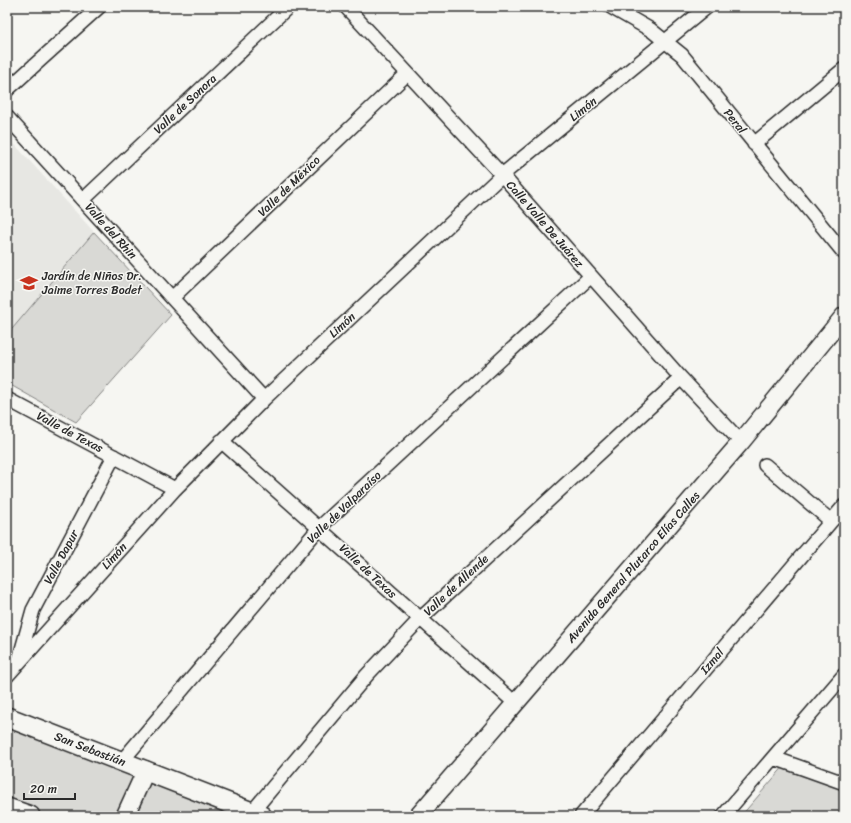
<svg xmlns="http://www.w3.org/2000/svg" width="851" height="823" font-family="Sriracha,sans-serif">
	<rect width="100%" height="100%" fill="#f6f6f2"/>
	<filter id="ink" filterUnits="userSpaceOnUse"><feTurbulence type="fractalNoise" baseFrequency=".025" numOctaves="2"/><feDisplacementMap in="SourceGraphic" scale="8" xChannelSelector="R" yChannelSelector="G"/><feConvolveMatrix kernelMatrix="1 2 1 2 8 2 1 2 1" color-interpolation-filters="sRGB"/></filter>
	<g filter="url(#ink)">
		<path fill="#e7e7e3" d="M7 136 94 232 7 335Z"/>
		<path fill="#d9d9d5" stroke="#828280" d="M94 232 171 315 76 422 7 383V335Z
			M7 717 262 816H30L7 808Z
			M785 765 844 788V816H741Z"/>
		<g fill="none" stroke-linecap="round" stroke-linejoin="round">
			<g stroke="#2b2b2b" stroke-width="16">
				<path id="minor" d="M346 7 502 175 681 378 741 442
					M611 7 651 30 682 55 844 253
					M7 90 99 7
					M7 117 264 399
					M754 144 844 69
					M83 200 288 7
					M172 298 407 74
					M7 399 175 489
					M221 441 515 703
					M765 465 831 521
					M19 660 33 610 114 456
					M7 676 175 489 264 399 502 175 707 7
					M774 758 844 783
					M122 761 320 527 591 276
					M252 812 367 675 420 619 681 378
					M581 816 844 506
					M723 816 844 675"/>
			</g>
			<g stroke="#2b2b2b" stroke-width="20">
				<path id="tertiary" d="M125 816 146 770
					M418 816 741 442 844 316"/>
			</g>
			<g stroke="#2b2b2b" stroke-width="22">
				<path id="secondary" d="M7 717 262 816
					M7 808 30 816"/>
			</g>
			<use href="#minor" stroke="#f6f6f2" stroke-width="13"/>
			<use href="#tertiary" stroke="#f6f6f2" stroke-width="17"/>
			<use href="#secondary" stroke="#f6f6f2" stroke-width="19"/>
		</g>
	</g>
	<defs>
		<g id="school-bare" transform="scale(1.38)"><path d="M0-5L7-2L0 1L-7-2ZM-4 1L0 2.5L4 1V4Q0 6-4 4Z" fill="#c8321e" stroke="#f6f6f2" stroke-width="2.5" paint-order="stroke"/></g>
	</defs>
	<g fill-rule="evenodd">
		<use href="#school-bare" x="29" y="283"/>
	</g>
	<g text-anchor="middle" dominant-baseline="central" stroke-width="3" stroke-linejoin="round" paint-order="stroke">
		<g font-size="12" fill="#2b2b2b" stroke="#f6f6f2">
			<text transform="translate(185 104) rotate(-43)">Valle de Sonora</text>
			<text transform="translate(583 109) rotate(-39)">Limón</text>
			<text transform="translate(735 121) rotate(51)">Peral</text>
			<text transform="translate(289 186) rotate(-44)">Valle de México</text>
			<text transform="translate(545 224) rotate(49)">Calle Valle De Juárez</text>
			<text transform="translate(111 231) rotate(48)">Valle del Rhin</text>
			<text transform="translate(342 325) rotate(-43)">Limón</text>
			<text transform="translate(70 432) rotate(28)">Valle de Texas</text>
			<text transform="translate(344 507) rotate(-44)">Valle de Valparaíso</text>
			<text transform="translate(114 556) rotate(-48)">Limón</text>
			<text transform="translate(61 557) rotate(-62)">Valle Dapur</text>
			<text transform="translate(633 567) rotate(-49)">Avenida General Plutarco Elías Calles</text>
			<text transform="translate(368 571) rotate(43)">Valle de Texas</text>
			<text transform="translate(456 585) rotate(-43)">Valle de Allende</text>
			<text transform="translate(712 661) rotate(-50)">Izmal</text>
			<text transform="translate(90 749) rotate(21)">San Sebastián</text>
		</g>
		<g font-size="12" fill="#2b2b2b" stroke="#f6f6f2" text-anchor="start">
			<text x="42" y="276">Jardín de Niños Dr.<tspan x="42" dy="14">Jaime Torres Bodet</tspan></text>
		</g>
	</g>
	<rect width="851" height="823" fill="none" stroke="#f6f6f2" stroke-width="24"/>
	<rect x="12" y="12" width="827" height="799" fill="none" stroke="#2b2b2b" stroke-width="1.5" filter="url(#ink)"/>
	<path d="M24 793v6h51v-6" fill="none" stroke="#2b2b2b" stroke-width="2"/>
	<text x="30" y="793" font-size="12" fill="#2b2b2b" stroke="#f6f6f2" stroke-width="3" paint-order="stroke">20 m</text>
</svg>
